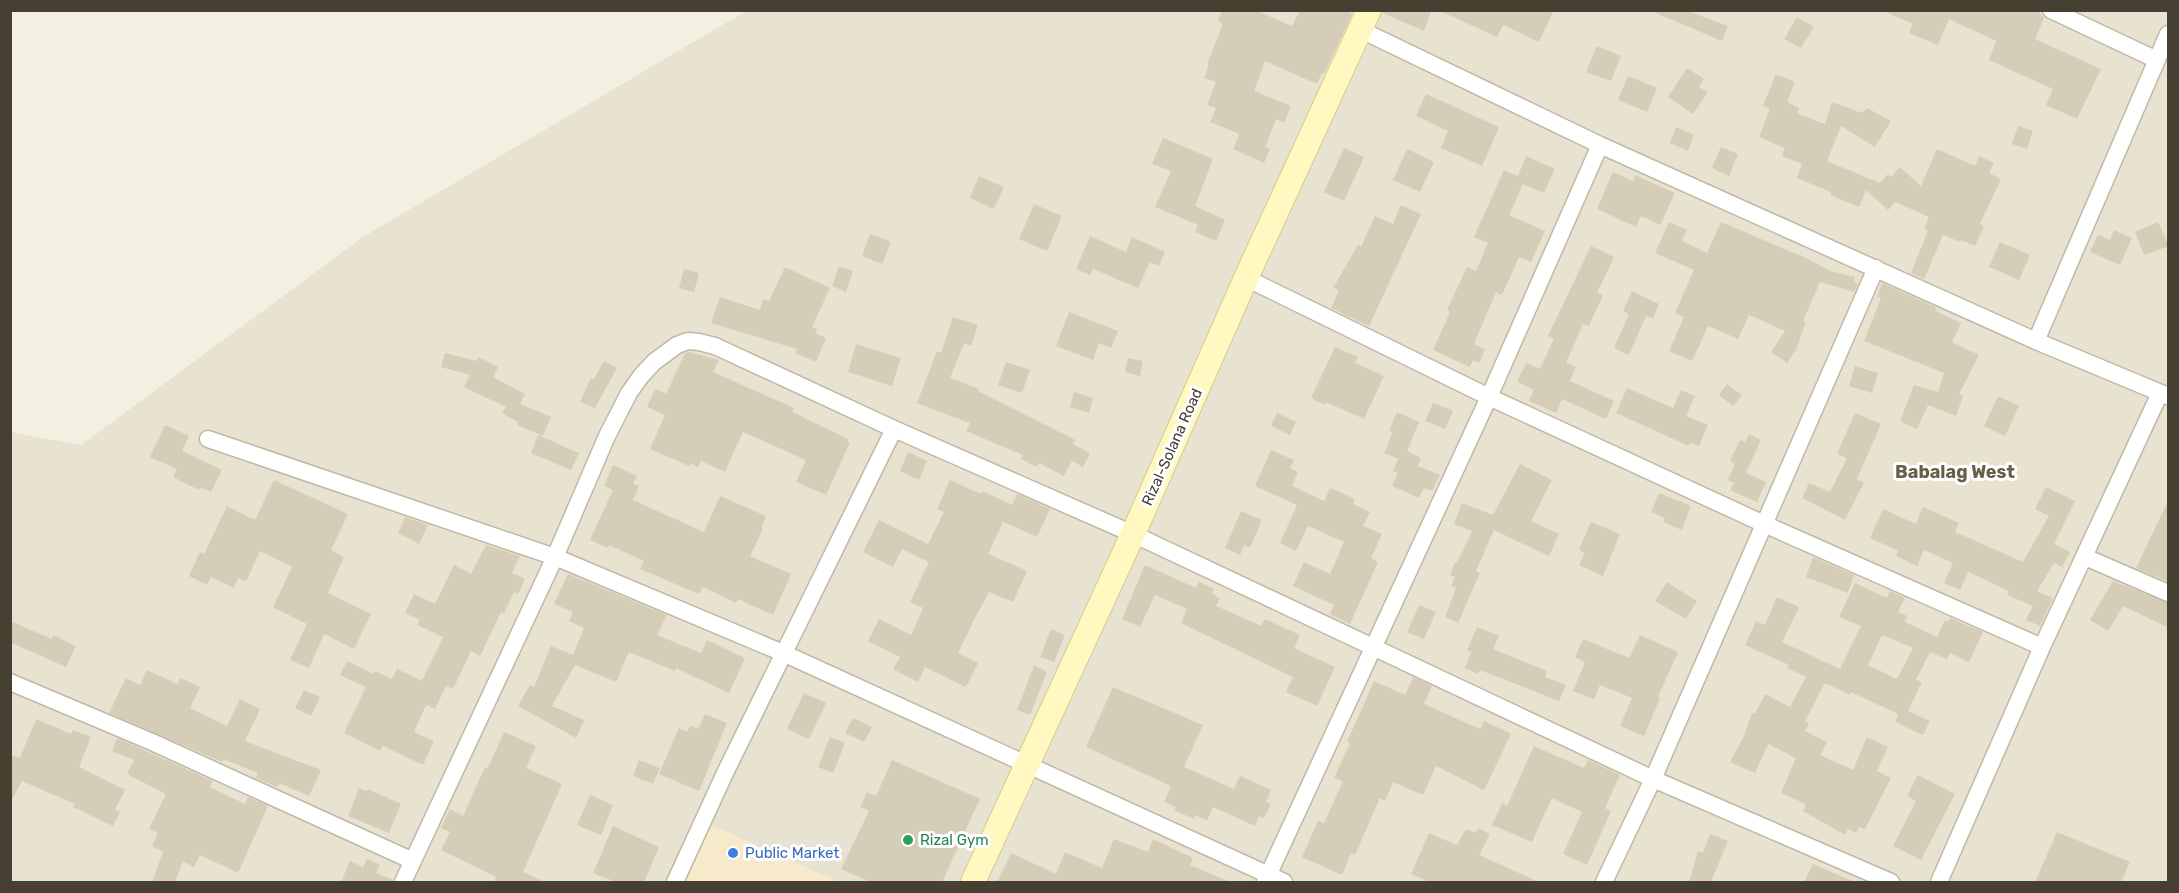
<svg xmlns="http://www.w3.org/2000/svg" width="2179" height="893" font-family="Rubik,sans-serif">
	<rect width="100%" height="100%" fill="#f3f0e2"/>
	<path fill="#e7e3d0" d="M746 11H2168V882H11L10 432 81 445 363 237Z"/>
	<path fill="#f7eacb" d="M707 823 839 882H681Z"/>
	<path fill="#d5cdb7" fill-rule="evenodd" d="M1222 10H1255L1292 26 1300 10H1344L1352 14 1324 74 1322 73 1317 84 1265 61 1254 91 1291 106 1284 123 1276 119 1265 147 1270 149 1264 163 1233 149 1239 135 1237 133 1210 122 1216 108 1207 105 1216 82 1204 78 1209 65 1207 64 1223 24 1218 21Z
		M1383 10H1432L1424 31 1383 13Z
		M1438 10H1554L1539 42 1503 25 1497 37Z
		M1649 10H1685L1728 26 1722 41Z
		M1881 10H2037L2044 18 2035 39 2101 69 2077 119 2046 105 2053 89 1989 60 1996 41 1949 19 1938 45 1909 33 1913 24Z
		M1797 17 1814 27 1801 48 1784 39Z
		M1597 46 1621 56 1611 81 1586 72Z
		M1687 68 1704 79 1699 87 1708 92 1693 114 1668 97Z
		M1776 74 1795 82 1787 102 1799 108 1797 113 1825 124 1832 102 1862 113 1867 108 1891 121 1875 147 1841 126 1827 161 1880 183 1888 174 1891 177 1900 167 1921 186 1937 149 1975 166 1979 156 1994 163 1989 173 2001 179 1980 224 1984 226 1975 246 1961 240 1960 242 1943 235 1924 279 1911 273 1928 231 1924 229 1929 217 1895 202 1888 210 1866 190 1859 207 1830 195 1831 192 1797 178 1802 164 1782 156 1785 148 1759 137 1770 109 1763 106Z
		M1628 76 1657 88 1647 112 1618 100Z
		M1426 94 1499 127 1482 166 1441 148 1448 131 1416 116Z
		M2018 126 2033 131 2027 149 2012 144Z
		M1676 127 1694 135 1688 151 1670 143Z
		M1163 138 1213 159 1195 206 1225 220 1216 241 1195 232 1198 225 1155 207 1171 171 1152 164Z
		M1721 147 1738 154 1729 176 1712 168Z
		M1344 148 1364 157 1344 201 1324 192Z
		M1407 149 1434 162 1420 192 1393 180Z
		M1526 156 1555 169 1544 193 1523 184 1509 215 1545 231 1531 262 1519 257 1502 295 1496 292 1474 344 1485 349 1479 363 1473 360 1470 367 1433 350 1450 312 1447 310 1467 267 1476 271 1488 243 1474 237 1504 170 1518 176Z
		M1613 172 1633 181 1635 175 1675 193 1660 225 1641 216 1636 227 1597 209Z
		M979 176 1004 187 994 209 970 198Z
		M1034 204 1062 216 1047 251 1019 239Z
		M1401 205 1421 214 1369 326 1331 308 1339 290 1333 288 1358 245 1361 247 1375 216 1393 224Z
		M1669 222 1687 230 1682 241 1707 253 1721 222 1808 259 1830 271 1855 277 1854 282 1858 284 1854 292 1820 282 1803 321 1806 322 1796 350 1787 363 1771 352 1785 331 1749 315 1738 339 1708 326 1692 361 1669 351 1684 317 1675 313 1694 270 1655 253Z
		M2158 222 2169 246 2144 255 2135 232Z
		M2114 230 2132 238 2120 265 2090 252 2098 235 2110 240Z
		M870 234 891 242 882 264 862 256Z
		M1090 236 1126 252 1132 237 1165 252 1159 266 1150 262 1138 288 1093 269 1090 275 1076 269Z
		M2000 242 2030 255 2019 280 1989 267Z
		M1591 246 1614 257 1597 293 1603 295 1589 326 1583 324 1566 363 1576 367 1570 381 1614 401 1606 419 1562 399 1556 413 1529 401 1534 390 1517 382 1526 363 1540 369 1554 338 1548 336Z
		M839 266 853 271 846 292 832 286Z
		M785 267 830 288 812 327 817 329 815 333 826 338 816 362 796 353 797 349 711 323 720 297 760 310 763 299 769 301Z
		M684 269 699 273 694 292 679 288Z
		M1882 283 1937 308 1935 311 1961 323 1952 342 1979 355 1959 394 1963 396 1956 416 1928 405 1917 429 1900 421 1914 385 1938 392 1944 373 1864 341 1881 298 1877 297Z
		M1632 291 1659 304 1653 319 1646 316 1629 355 1614 348 1629 314 1623 311Z
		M1069 312 1118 331 1111 348 1099 343 1093 360 1056 346Z
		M953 317 978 325 971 346 964 343 950 378 979 389 978 391 1075 440 1073 444 1090 453 1083 467 1072 461 1064 476 1039 463 1037 467 1021 459 1023 455 966 431 970 423 917 403 937 351 941 353Z
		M856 344 901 358 892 386 848 372Z
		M1335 347 1358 357 1355 363 1384 376 1364 419 1326 402 1325 405 1311 398Z
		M689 352 719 360 713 372 794 408 792 412 848 439 847 441 850 442 826 495 796 482 806 460 743 432 725 472 701 461 698 467 690 463 689 466 650 449 665 415 647 407 655 389 666 394 685 353Z
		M445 353 477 361 478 357 498 367 493 377 525 394 520 404 551 417 543 436 517 425 518 422 502 413 506 407 464 387 470 375 441 367Z
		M1128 358 1143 361 1140 376 1125 372Z
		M604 361 617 368 595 408 580 402 591 378 594 379Z
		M1006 362 1030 370 1022 393 998 385Z
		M1855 366 1878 373 1872 393 1849 386Z
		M1727 384 1742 395 1733 406 1719 395Z
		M1627 388 1673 408 1681 390 1695 396 1686 416 1708 425 1699 446 1690 443 1689 446 1616 413Z
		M1074 392 1093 398 1089 413 1070 407Z
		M1998 396 2019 406 2005 436 1984 426Z
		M1433 403 1453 411 1445 429 1425 421Z
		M1397 412 1419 422 1407 451 1421 458 1418 466 1440 475 1432 491 1424 488 1419 498 1392 486 1398 473 1393 471 1398 459 1384 453 1393 432 1389 431Z
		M1277 413 1296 422 1290 435 1271 426Z
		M1855 413 1881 424 1857 479 1864 483 1845 520 1802 498 1809 483 1830 492 1847 458 1837 454Z
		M165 425 189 436 182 451 222 470 211 492 201 487 199 490 173 477 177 469 150 457Z
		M1749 434 1761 440 1746 473 1766 482 1757 502 1730 490 1734 483 1728 480 1735 464 1730 461 1740 440 1745 442Z
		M538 435 579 453 571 470 531 453Z
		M1271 450 1294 460 1290 468 1298 472 1292 486 1324 501 1330 488 1355 499 1353 504 1370 512 1363 526 1382 534 1371 558 1378 562 1350 624 1330 614 1334 605 1293 586 1304 562 1330 574 1344 542 1308 526 1296 551 1280 543 1297 505 1255 486Z
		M908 452 927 461 919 480 900 471Z
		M1520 464 1552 480 1531 521 1559 534 1549 556 1494 530 1476 571 1480 573 1458 623 1445 617 1456 588 1451 586 1455 577 1450 575 1455 562 1457 563 1472 531 1454 524 1462 503 1493 515Z
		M613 465 637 476 633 484 639 486 633 500 704 532 720 496 766 516 761 528 763 529 750 556 791 574 773 615 738 599 736 603 703 587 699 594 640 569 644 561 609 545 608 548 590 540 613 490 604 486Z
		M274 480 348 514 331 550 344 557 328 593 371 614 354 649 324 634 309 668 290 660 307 624 273 607 292 567 260 551 246 582 238 578 234 588 211 577 207 585 189 576 200 552 204 554 227 506 255 520Z
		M950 480 981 494 982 491 1012 505 1017 494 1050 509 1037 537 1003 522 988 554 1027 571 1013 602 989 592 974 620 958 653 978 663 966 687 925 667 918 682 893 669 900 657 868 641 879 619 911 635 923 608 910 602 929 562 902 549 893 567 863 552 879 520 928 544 944 512 937 509Z
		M2046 487 2075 501 2054 544 2070 552 2062 567 2054 563 2037 591 2053 598 2040 626 2026 620 2033 606 2007 595 2009 591 1968 572 1960 590 1944 583 1953 563 1924 550 1917 566 1896 556 1898 551 1870 538 1883 509 1916 524 1923 507 1959 523 1955 532 2023 562 2049 516 2035 509Z
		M1659 493 1691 506 1682 530 1663 522 1665 518 1651 512Z
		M2169 499V582L2136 568Z
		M1241 511 1262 520 1250 548 1244 545 1240 555 1225 548Z
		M405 517 428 525 419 544 398 533Z
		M1591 522 1620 534 1603 576 1579 565 1585 553 1579 550Z
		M486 545 520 556 512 573 525 579 518 594 514 592 504 613 501 612 480 656 471 651 453 689 446 686 435 709 426 705 414 732 434 741 423 765 383 746 380 751 344 733 366 687 340 675 347 661 374 674 375 671 392 679 397 669 422 681 443 637 417 625 420 620 405 613 414 594 435 604 454 565 471 574Z
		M1813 557 1854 575 1848 593 1806 577Z
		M1145 565 1196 588 1199 582 1214 589 1212 594 1220 598 1216 606 1228 611 1261 626 1265 619 1300 635 1294 648 1335 667 1317 706 1286 692 1293 677 1181 623 1187 609 1155 595 1140 627 1122 619Z
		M568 574 667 615 657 635 701 653 707 640 745 658 729 693 676 668 675 671 629 652 616 682 575 665 552 706 584 720 576 738 518 706 530 685 534 687 551 646 573 655 584 628 569 621 573 612 554 604Z
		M2113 581 2169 603V628L2123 606 2108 631 2090 620Z
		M1667 582 1697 601 1686 619 1655 601Z
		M1855 583 1887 598 1890 591 1905 598 1898 612 1907 616 1905 622 1937 637 1945 620 1948 622 1950 618 1983 632 1969 662 1950 653 1947 659 1930 652 1916 680 1922 682 1908 711 1930 721 1923 735 1895 722 1898 714 1851 692 1850 695 1825 683 1824 685 1805 721 1809 723 1805 731 1827 742 1820 755 1853 770 1867 737 1888 747 1877 771 1891 778 1865 829 1859 827 1856 833 1848 829 1845 835 1803 811 1806 804 1781 793 1796 758 1768 744 1755 773 1730 762 1744 736 1752 713 1755 714 1765 694 1790 707 1806 677 1787 668 1789 665 1745 645 1756 621 1765 625 1777 597 1799 607 1782 642 1840 669 1861 626 1839 617ZM1882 635 1913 648 1897 679 1868 665Z
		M1419 605 1436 612 1424 639 1407 632Z
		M10 621 52 639 53 635 76 646 66 667 10 642Z
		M1477 627 1499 636 1493 649 1547 671 1545 677 1566 685 1559 701 1480 670 1478 674 1465 668 1471 652 1467 650Z
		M1051 629 1065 635 1054 662 1040 657Z
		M1640 635 1678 652 1658 697 1660 698 1644 736 1620 726 1632 698 1600 685 1594 699 1573 691 1585 662 1575 657 1583 639 1629 658Z
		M1034 665 1047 672 1030 715 1017 710Z
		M147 670 177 684 180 678 200 687 190 708 227 726 240 699 260 709 245 741 321 770 309 796 279 783 277 787 256 778 258 773 223 759 222 762 109 713 126 678 140 685Z
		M1413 677 1432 686 1424 704 1480 729 1484 721 1510 733V736L1484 790 1436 766 1423 795 1393 782 1385 801 1380 798 1355 855 1351 853 1342 875 1302 857 1318 821 1324 823 1343 781 1334 778 1350 743 1347 742 1374 681 1405 695Z
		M1113 687 1203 725 1184 767 1234 789 1240 776 1271 790 1266 802 1271 804 1264 818 1259 816 1255 826 1213 807 1207 821 1195 815 1194 819 1174 810 1176 807 1164 802 1171 786 1086 747Z
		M304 690 320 697 311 716 295 708Z
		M804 693 826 703 809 739 787 729Z
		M705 714 727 723 699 791 659 774 679 728 687 732 690 726 698 729Z
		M853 718 872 727 864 742 845 733Z
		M36 719 71 734 73 730 91 737 79 767 125 790 115 810 120 812 113 826 73 807 75 804 22 781 10 803V755L20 758Z
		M504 732 536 746 526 768 562 784 523 872 545 882H494L496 877 441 850 450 832 441 828 450 809 463 816 485 767 488 768Z
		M830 737 845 743 833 773 818 767Z
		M117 738 213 781 210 787 245 804 248 797 268 806 238 873 200 855 194 867 183 861 175 882H152L163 852 152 846 158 833 149 829 166 794 127 774 134 760 112 751Z
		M1534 746 1584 768 1588 760 1620 775 1605 808 1611 811 1587 865 1563 854 1582 812 1552 798 1532 842 1492 825 1502 803 1507 806Z
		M639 760 660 768 653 784 633 776Z
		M892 760 980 799 942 882H870L841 869 869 811 860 807 867 792 876 796Z
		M1918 775 1955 794 1921 860 1893 846 1916 801 1907 796Z
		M359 788 366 791 368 789 401 804 389 833 348 816Z
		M590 795 613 805 601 835 577 825Z
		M613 826 659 847 644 882H616L593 873Z
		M1478 828 1490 834 1479 855 1539 882H1429L1411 874 1429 833 1457 845 1466 829 1475 833Z
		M2057 832 2130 862 2121 882H2035Z
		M1710 834 1728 841 1711 882H1689L1698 851 1703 853Z
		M1114 839 1148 852 1153 839 1193 858 1190 865 1230 882H997L1011 853 1056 874 1065 852 1102 868Z
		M367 859 380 865 376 873 393 880V882H341L350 861 363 867Z
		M1813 864 1855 882H1804Z"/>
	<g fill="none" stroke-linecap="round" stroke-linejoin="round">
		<g stroke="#bfb9a4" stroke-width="19">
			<path id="street" d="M2051 10 2157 60
				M1361 30 1600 145 2036 341 2168 396
				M1246 278 1489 397 1764 524 2042 647
				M2036 341 2168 34
				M208 439 555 557 783 653 1284 882
				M2085 557 2168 593
				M10 682 152 742 413 861
				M403 882 555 557 607 436 629 393 641 376 654 362 677 345 688 341 699 342 715 346 894 429 1133 534 1653 779 1891 882
				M675 882 725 773 894 429
				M1265 882 1489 397 1600 145
				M1604 882 1653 779 1876 268
				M1939 882 2042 647 2160 393"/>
		</g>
		<g stroke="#d6cc8e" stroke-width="26">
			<path id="secondary" d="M973 882 1133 534 1246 278 1369 10"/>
		</g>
		<use href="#street" stroke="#fff" stroke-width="16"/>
		<use href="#secondary" stroke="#fff8c0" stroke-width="24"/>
	</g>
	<circle fill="#2e9e5b" stroke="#fff" stroke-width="2" cx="908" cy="840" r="6"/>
	<circle fill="#3f7fe0" stroke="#fff" stroke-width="2" cx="733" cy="853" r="6"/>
	<g text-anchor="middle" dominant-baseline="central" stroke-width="6" stroke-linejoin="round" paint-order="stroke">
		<g font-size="15" fill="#454032" stroke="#fff">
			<text transform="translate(1172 447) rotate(-66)">Rizal-Solana Road</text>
		</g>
		<g font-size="15" fill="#27864d" stroke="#fff" text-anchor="start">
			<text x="920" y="840">Rizal Gym</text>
		</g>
		<g font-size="15" fill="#366cbe" stroke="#fff" text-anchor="start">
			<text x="745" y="853">Public Market</text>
		</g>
		<g font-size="18" font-weight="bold" fill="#685f49" stroke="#fff">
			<text x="1955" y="472">Babalag West</text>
		</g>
	</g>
	<rect width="2179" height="893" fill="none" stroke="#454032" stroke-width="24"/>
</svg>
